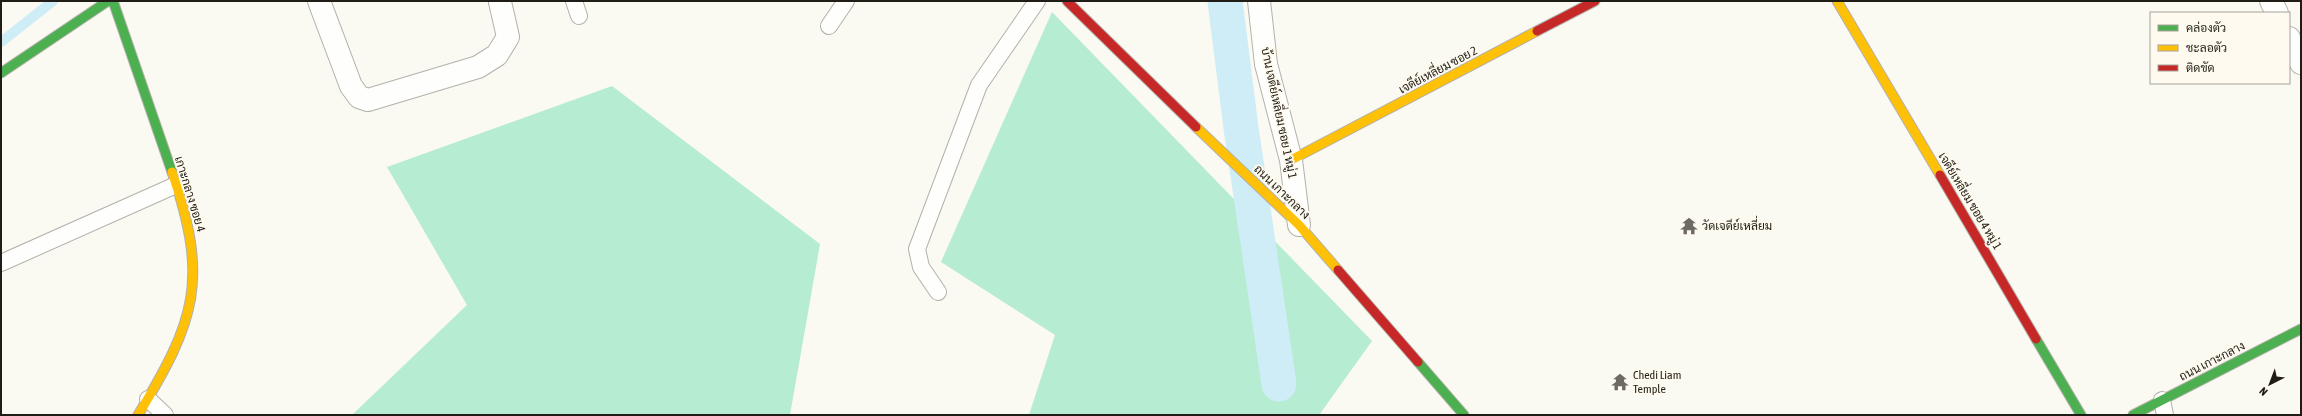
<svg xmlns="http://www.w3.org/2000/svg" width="2302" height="416" font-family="'Asap Condensed',Sarabun,sans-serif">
	<rect width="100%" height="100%" fill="#faf9f2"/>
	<path fill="#b5ecd2" d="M1052 12 1372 341 1319 415H1029L1055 335 941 262Z
		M612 86 820 244 790 415H352L467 305 387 167Z"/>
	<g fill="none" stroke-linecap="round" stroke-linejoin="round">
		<path stroke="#cfedf6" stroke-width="10" d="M1 42 53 1"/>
		<path stroke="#cfedf6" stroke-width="35" d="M1225 1 1241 128 1279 384"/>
		<g stroke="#b3b1aa" stroke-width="18">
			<path id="lane" d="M574 1 579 16
				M829 26 846 1
				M1 263 176 185
				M938 292 921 267 917 249 979 85 1037 1
				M148 399 165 415
				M2162 400 2165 415"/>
		</g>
		<g stroke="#b3b1aa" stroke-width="24">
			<path id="street" d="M319 1 351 86 359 97 368 100 478 67 497 55 508 37 500 2
				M1259 1 1266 64 1291 160 1299 225
				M2271 1 2277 13
				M2289 38 2301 63"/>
		</g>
		<g stroke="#b3b1aa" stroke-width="11">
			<path id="fast" d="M113 1 172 172
				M1 73 108 1
				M2036 339 2081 415
				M1418 362 1464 415
				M2133 415 2301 329"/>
		</g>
		<g stroke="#b3b1aa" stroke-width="11">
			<path id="slow" d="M1837 1 1940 175
				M1196 127 1299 225 1338 270
				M1291 160 1537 31
				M138 415C196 320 209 280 172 172"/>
		</g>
		<g stroke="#b3b1aa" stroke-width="11">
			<path id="jam" d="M1067 1 1196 127
				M1537 31 1595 1
				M1940 175 2036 339
				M1338 270 1418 362"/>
		</g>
		<use href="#lane" stroke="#fefefd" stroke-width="16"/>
		<use href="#street" stroke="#fefefd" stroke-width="22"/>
		<use href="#fast" stroke="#4caf50" stroke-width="9"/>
		<use href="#slow" stroke="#ffc107" stroke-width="9"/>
		<use href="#jam" stroke="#c62828" stroke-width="9"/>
	</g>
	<defs>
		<g id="temple-bare" transform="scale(1.38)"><path d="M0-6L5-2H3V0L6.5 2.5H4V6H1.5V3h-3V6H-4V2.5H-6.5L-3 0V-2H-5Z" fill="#6c6a63" stroke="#fefaef" stroke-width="2.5" paint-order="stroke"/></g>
	</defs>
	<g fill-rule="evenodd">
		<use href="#temple-bare" x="1689" y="226"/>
		<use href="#temple-bare" x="1620" y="382"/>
	</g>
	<g text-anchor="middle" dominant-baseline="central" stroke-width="4" stroke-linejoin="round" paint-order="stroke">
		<g font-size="12" fill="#201d16" stroke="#fefaef">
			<text transform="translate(1438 70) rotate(-28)">เจดีย์เหลี่ยม ซอย 2</text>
			<text transform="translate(1279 113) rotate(78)">บ้าน เจดีย์เหลี่ยม ซอย 1 หมู่ 1</text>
			<text transform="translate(1282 192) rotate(44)">ถนน เกาะกลาง</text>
			<text transform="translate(190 194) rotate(73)">เกาะกลาง ซอย 4</text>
			<text transform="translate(1970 201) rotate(59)">เจดีย์เหลี่ยม ซอย 4 หมู่ 1</text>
			<text transform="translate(2212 361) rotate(-27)">ถนน เกาะกลาง</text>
		</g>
		<g font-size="12" fill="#201d16" stroke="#fefaef" text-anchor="start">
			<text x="1702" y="226">วัดเจดีย์เหลี่ยม</text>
			<text x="1633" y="375">Chedi Liam<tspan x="1633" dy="14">Temple</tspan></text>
		</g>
	</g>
	<rect width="2302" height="416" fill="none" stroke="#201d16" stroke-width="4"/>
	<rect x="2150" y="12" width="140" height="72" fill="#fefaef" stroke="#a5a298"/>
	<rect x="2158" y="25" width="20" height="6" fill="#4caf50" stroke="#a5a298"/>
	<text x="2186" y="32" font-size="12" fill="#201d16">คล่องตัว</text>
	<rect x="2158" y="45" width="20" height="6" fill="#ffc107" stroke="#a5a298"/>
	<text x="2186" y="52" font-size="12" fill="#201d16">ชะลอตัว</text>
	<rect x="2158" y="65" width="20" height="6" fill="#c62828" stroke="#a5a298"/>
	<text x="2186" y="72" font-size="12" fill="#201d16">ติดขัด</text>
	<g transform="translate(2270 384) rotate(222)" stroke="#fefaef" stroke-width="3" paint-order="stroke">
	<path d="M0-3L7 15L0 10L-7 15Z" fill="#201d16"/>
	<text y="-6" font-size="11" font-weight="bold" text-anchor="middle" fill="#201d16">N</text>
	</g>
</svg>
